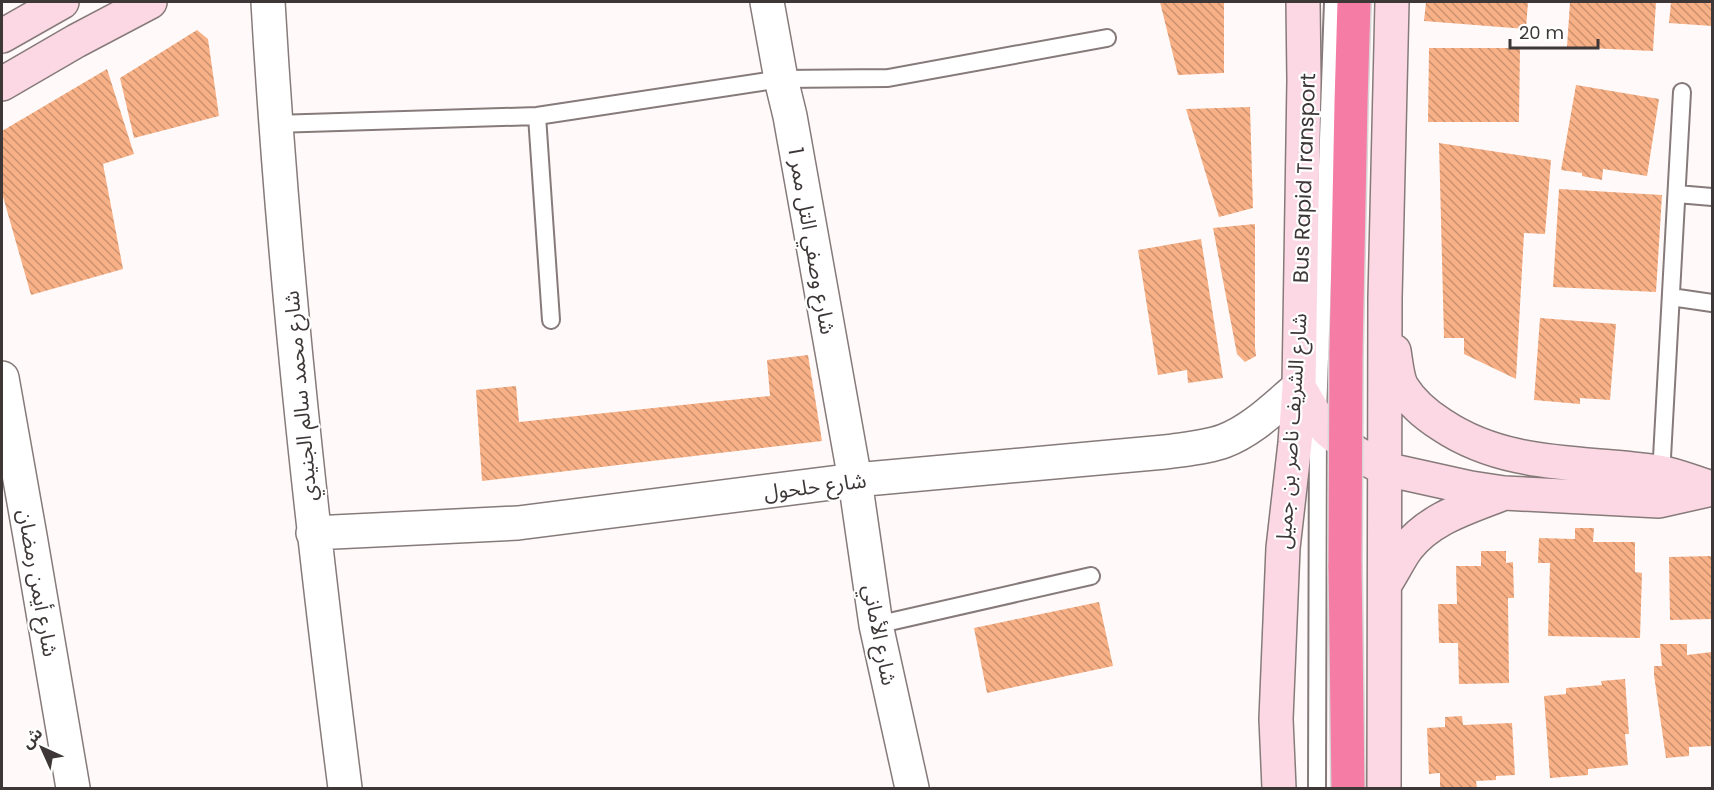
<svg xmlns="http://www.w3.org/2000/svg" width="1714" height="790" font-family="Poppins,'Noto Sans Arabic',sans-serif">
	<defs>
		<pattern id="building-back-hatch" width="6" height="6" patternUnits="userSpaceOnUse" patternTransform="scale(1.5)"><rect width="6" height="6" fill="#f8b187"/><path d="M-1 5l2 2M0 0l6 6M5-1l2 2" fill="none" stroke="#ca916f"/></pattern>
	</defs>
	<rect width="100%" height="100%" fill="#fffaf9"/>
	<path fill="url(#building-back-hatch)" d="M1160 2H1224V73L1178 75Z
		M1426 2H1528L1526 29 1424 21Z
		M1570 2H1656L1653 51 1567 47Z
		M1671 2H1712V26L1669 23Z
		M197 30 208 39 219 116 134 138 120 78Z
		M1429 48H1520L1519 122H1428Z
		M107 69 134 154 103 164 123 269 31 295 2 193V131Z
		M1576 85 1659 99 1647 176 1603 169 1602 180 1582 176V173L1561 170Z
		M1250 107 1253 208 1219 217 1186 109Z
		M1439 143 1551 160 1545 234 1524 233 1516 379 1464 354V338H1444Z
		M1559 189 1662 195 1656 292 1553 287Z
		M1255 224V347L1256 356 1245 362 1237 354 1213 228Z
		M1201 239 1223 378 1188 383 1187 370 1158 375 1138 250Z
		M1540 318 1616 324 1610 400 1580 398V404L1534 400Z
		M808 355 822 441 482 481 476 390 516 386 519 422 770 396 767 360Z
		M1575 528H1594L1593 542H1635V572L1642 573 1640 638 1548 636 1550 563H1538L1539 538 1575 539Z
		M1481 551H1506V563L1513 562 1514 598H1508L1509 683 1459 684 1458 643H1439L1438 604H1457L1456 566H1481Z
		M1712 556V619L1670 620 1669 557Z
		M1099 602 1113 666 987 693 974 628Z
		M1660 644H1687V655L1712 652V746L1689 747V756L1666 758 1654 675V666H1662Z
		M1625 679 1629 734H1625L1628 765 1588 769V775L1550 778 1544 696 1566 694V688L1602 685 1601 681Z
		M1462 716 1463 725 1512 723 1515 775 1496 776V780L1476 781 1477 788H1440V773L1429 774 1427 728 1445 727V717Z"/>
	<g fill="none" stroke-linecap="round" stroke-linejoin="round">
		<g stroke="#867b7a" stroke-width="20">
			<path id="lane" d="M537 116 551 320
				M274 124 537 116 781 79 888 78 1107 38
				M1677 194 1712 197
				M1671 297 1712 303
				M1661 476 1682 92
				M876 625 1091 576
				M1317 788 1318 413 1333 2"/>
		</g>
		<g stroke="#867b7a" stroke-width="36">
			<path id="street" d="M268 2C283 265 312 527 345 788
				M767 2 781 79 790 116 855 480 876 625 912 788
				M2 378 30 536 73 788
				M313 533 518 523 855 480 1165 452C1185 449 1205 448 1224 441 1253 430 1276 406 1299 387"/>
		</g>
		<g stroke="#867b7a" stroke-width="36">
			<path id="secondary" d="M2 36 62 2
				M2 84 76 41 150 2
				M1394 351C1396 362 1397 378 1402 387 1412 403 1426 415 1442 425 1508 469 1584 461 1659 472 1677 475 1695 483 1712 488
				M1299 387 1318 420 1330 432 1356 453 1385 469 1471 488 1504 493 1659 501 1712 489
				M1385 584C1393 572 1399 559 1407 548 1431 517 1470 507 1504 493
				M1279 788 1276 719 1283 548 1295 443 1299 387 1304 80 1303 2
				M1384 788 1385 298 1392 2"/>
		</g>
		<g stroke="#d8d7d7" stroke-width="36">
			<path id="highway" d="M1346 353 1351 103 1354 2
				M1345 565 1348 788"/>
		</g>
		<use href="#lane" stroke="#fff" stroke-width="16"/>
		<use href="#street" stroke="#fff" stroke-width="33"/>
		<use href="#secondary" stroke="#fcd8e4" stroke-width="33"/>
		<use href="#highway" stroke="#f57ca4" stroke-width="33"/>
		<g stroke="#d8d7d7" stroke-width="36" stroke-linecap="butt">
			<path id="highway-bridge" d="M1345 565 1346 353"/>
		</g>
		<use href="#highway-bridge" stroke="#f57ca4" stroke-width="33"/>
	</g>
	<g text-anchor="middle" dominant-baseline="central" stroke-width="4.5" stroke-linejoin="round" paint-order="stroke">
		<g font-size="21" fill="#3d3837" stroke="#fff">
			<text transform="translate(1304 178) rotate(-88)">Bus Rapid Transport</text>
			<text transform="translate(812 241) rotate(80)">شارع وصفي التل ممر 1</text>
			<text transform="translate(300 396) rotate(-95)">شارع محمد سالم الجنيدي</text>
			<text transform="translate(1291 431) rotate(-86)">شارع الشريف ناصر بن جميل</text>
			<text transform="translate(815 486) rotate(-7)">شارع حلحول</text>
			<text transform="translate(38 583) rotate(80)">شارع أيمن رمضان</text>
			<text transform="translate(880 635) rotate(79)">شارع الأماني</text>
		</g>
	</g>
	<rect width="1714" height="790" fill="none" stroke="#3d3837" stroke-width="6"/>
	<g transform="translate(42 748) rotate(315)" stroke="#ffffff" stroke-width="4.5" paint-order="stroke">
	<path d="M0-4.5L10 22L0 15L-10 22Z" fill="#3d3837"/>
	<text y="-9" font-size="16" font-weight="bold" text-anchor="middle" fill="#3d3837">ش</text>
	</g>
	<path d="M1510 39v9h88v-9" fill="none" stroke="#3d3837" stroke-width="3"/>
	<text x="1519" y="39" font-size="18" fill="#3d3837" stroke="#ffffff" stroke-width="4.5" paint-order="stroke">20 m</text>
</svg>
